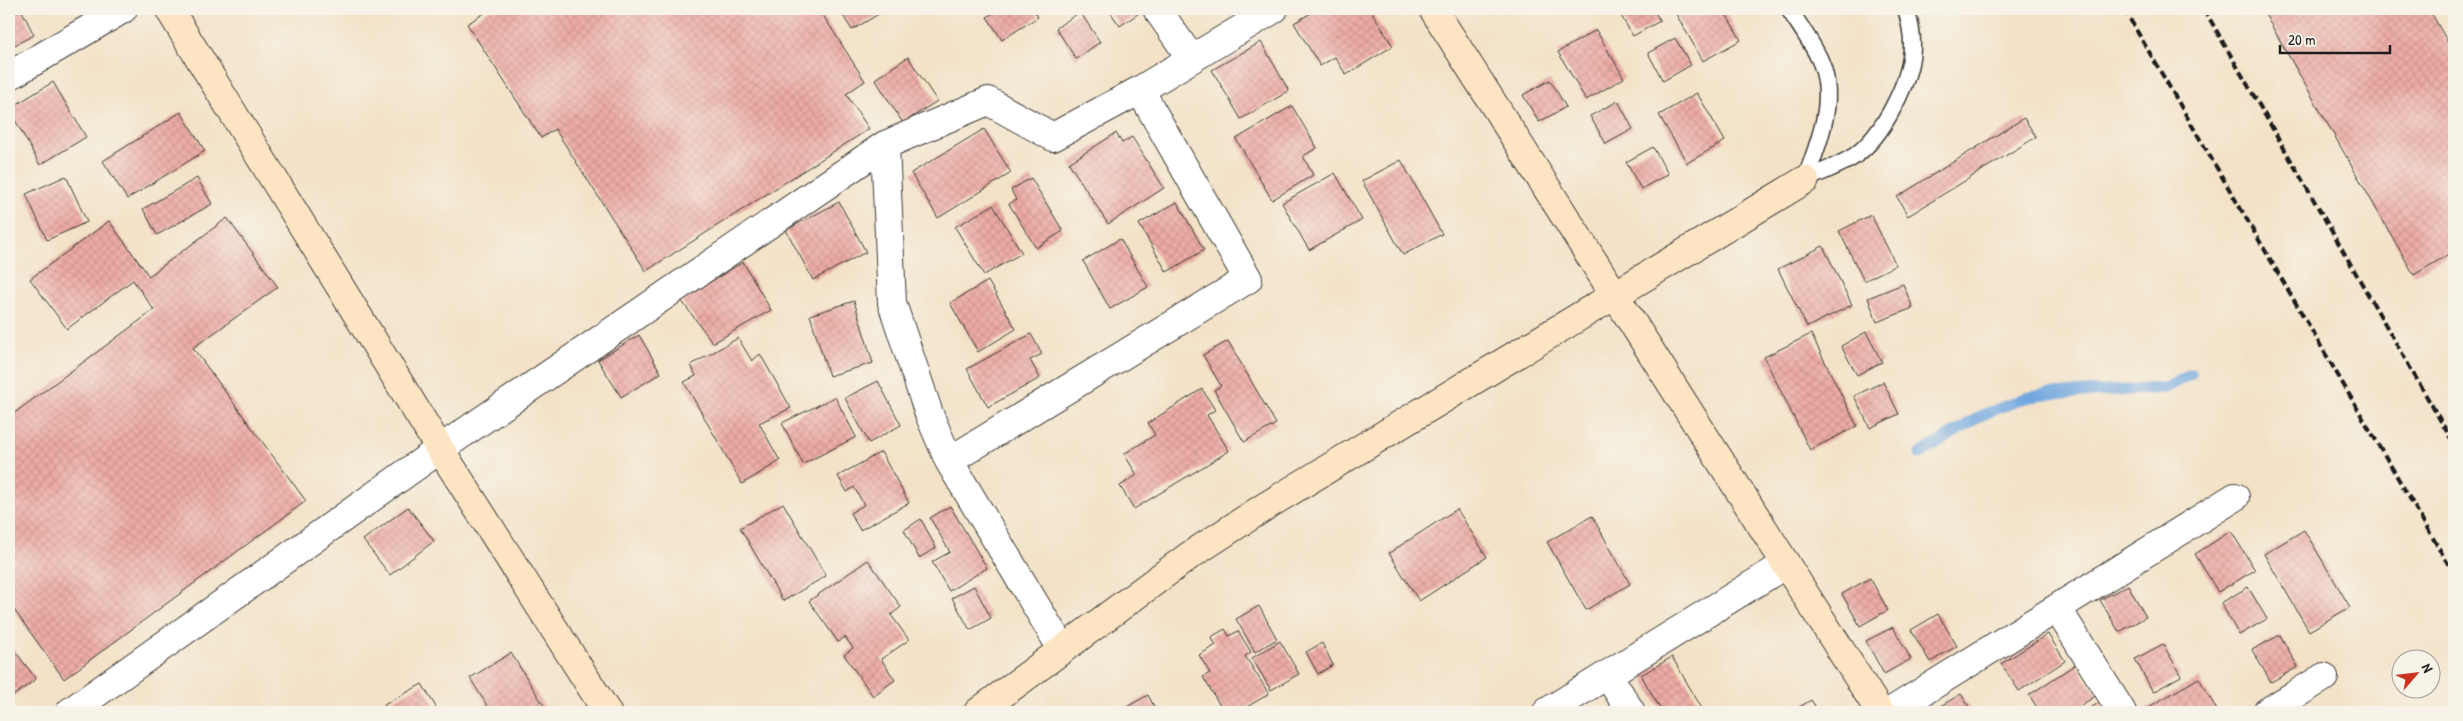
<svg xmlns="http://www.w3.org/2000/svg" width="2463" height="721" font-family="'Patrick Hand',sans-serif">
	<defs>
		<pattern id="building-cross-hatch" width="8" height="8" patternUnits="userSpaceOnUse" patternTransform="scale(1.25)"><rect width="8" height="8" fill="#edaba4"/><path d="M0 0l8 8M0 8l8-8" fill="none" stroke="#cb938d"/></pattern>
	</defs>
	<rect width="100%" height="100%" fill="#f7f3e8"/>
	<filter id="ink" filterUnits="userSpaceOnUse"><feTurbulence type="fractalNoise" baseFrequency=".02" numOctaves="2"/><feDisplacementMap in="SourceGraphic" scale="10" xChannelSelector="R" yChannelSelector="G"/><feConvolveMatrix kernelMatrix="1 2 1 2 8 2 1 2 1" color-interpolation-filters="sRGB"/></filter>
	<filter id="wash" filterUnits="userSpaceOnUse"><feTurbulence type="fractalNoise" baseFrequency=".0096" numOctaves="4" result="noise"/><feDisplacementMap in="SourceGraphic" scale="20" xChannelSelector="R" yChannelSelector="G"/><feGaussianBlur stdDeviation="1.12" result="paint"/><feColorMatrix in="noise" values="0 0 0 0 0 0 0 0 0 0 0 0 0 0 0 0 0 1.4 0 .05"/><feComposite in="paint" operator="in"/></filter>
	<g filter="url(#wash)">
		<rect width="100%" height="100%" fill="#f3e2c7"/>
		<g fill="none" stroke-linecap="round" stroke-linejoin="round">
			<path stroke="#72a7df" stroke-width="11" d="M1920 454 1982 415 2025 398 2048 394 2165 388 2191 374"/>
		</g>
		<g id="blocks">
			<path fill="url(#building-cross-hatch)" d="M9 9H21L34 35 9 48Z
				M491 9H819L865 81 846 94 869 129 646 271 555 129 541 138 467 24Z
				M839 9H887L852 30Z
				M999 9H1033L1038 17 1002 40 987 17Z
				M1108 9H1145L1120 26Z
				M1318 9H1370L1393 46 1346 75 1335 57 1320 66 1294 23Z
				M1617 9H1653L1660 21 1633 36Z
				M1684 9H1723L1741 40 1703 61 1676 14Z
				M2262 9H2429L2454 53V251L2414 275Z
				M1080 12 1100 42 1076 59 1056 28Z
				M1596 30 1624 78 1586 100 1558 52Z
				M1675 38 1691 65 1663 81 1648 53Z
				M1261 42 1289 91 1241 119 1212 70Z
				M908 57 937 101 903 123 875 79Z
				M1550 80 1566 107 1539 122 1523 95Z
				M53 82 86 137 40 165 9 109Z
				M1697 93 1725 141 1687 163 1659 115Z
				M1618 101 1633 129 1606 144 1590 116Z
				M1292 106 1317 148 1303 156 1313 175 1272 200 1236 139Z
				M181 112 205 151 127 199 103 161Z
				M2024 118 2036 137 1908 216 1897 197Z
				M984 129 1011 173 938 218 911 173Z
				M1116 133 1122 143 1132 137 1164 188 1108 224 1069 163Z
				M1653 147 1668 174 1641 189 1626 162Z
				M1401 160 1442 234 1403 255 1362 181Z
				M1335 173 1362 220 1309 250 1282 203Z
				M66 176 87 222 47 240 26 194Z
				M197 178 212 204 157 235 143 209Z
				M1031 178 1063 231 1036 248 1009 204 1016 200 1011 190Z
				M839 202 866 252 813 280 786 230Z
				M1177 202 1204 250 1167 272 1139 224Z
				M993 205 1022 253 984 275 955 227Z
				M9 207 14 215 9 219Z
				M1871 215 1896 265 1864 281 1839 231Z
				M227 218 278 287 193 348 306 501 64 679 9 603V417L154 310 133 280 67 329 30 279 109 221 149 276Z
				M9 228 14 238 9 241Z
				M1120 239 1148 287 1110 309 1083 261Z
				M1823 246 1852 305 1807 327 1778 269Z
				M743 262 771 310 713 343 681 300Z
				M988 281 1016 329 978 352 950 303Z
				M1903 284 1913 308 1877 322 1868 298Z
				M854 301 873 363 829 376 810 315Z
				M1866 332 1882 362 1857 375 1841 346Z
				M1031 334 1042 354 1030 360 1040 378 988 407 967 369Z
				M1811 334 1857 426 1810 450 1764 357Z
				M639 335 661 373 621 397 598 360Z
				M738 338 752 361 760 354 791 408 759 423 780 461 742 484 684 382 696 376 691 365Z
				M1228 341 1276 424 1244 442 1214 390 1221 386 1203 355Z
				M878 381 901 425 869 443 845 398Z
				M1883 382 1899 414 1870 428 1854 396Z
				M1202 389 1215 410 1207 415 1229 451 1134 509 1120 486 1137 475 1124 454 1155 435 1148 423Z
				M835 397 856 437 803 464 782 423Z
				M881 452 909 503 860 530 850 513 864 505 854 487 847 492 838 476Z
				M783 503 826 576 783 601 740 528Z
				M950 506 987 568 949 591 932 562 950 552 930 518Z
				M408 507 434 541 390 575 363 540Z
				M1457 509 1487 557 1419 601 1389 553Z
				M1592 516 1630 584 1586 610 1547 542Z
				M921 519 936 548 919 558 904 530Z
				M2304 530 2350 607 2309 631 2264 554Z
				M2231 531 2255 570 2218 592 2195 554Z
				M868 560 901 607 891 615 909 640 881 659 895 680 873 696 844 655 853 648 845 637 838 642 809 601Z
				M1870 578 1888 610 1860 626 1842 594Z
				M2128 585 2146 617 2119 632 2100 600Z
				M974 586 991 618 970 630 952 598Z
				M2248 587 2267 619 2239 635 2221 603Z
				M1259 606 1277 639 1255 652 1236 619Z
				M1938 614 1957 646 1930 662 1911 630Z
				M1893 627 1911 659 1884 674 1866 641Z
				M1225 629 1229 636 1238 631 1251 652 1245 656 1269 694 1238 712H1224L1203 677 1210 673 1199 655 1216 645 1211 637Z
				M2048 634 2065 661 2019 691 2001 664Z
				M2280 635 2298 667 2271 682 2252 650Z
				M1280 641 1299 674 1271 690 1252 658Z
				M9 643 36 679 9 699Z
				M1322 643 1333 665 1318 674 1306 652Z
				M2163 644 2181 676 2153 692 2135 659Z
				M511 653 548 712H491L470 678Z
				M1672 657 1704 712H1662L1641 675Z
				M2076 664 2097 695 2071 712H2040L2029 695Z
				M2199 678 2218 712H2150L2147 708Z
				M422 684 439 712H388L384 705Z
				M1961 694 1972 712H1930Z
				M1148 695 1157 712H1118Z
				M1811 700 1819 712H1791Z
				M2100 702 2106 712H2084Z"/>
		</g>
	</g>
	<g filter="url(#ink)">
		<use href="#blocks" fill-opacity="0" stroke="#3c3a36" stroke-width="1"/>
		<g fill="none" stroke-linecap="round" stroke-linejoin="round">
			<g stroke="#3c3a36" stroke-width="19">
				<path id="lane" d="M1789 9C1799 25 1811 41 1819 58 1838 98 1819 142 1805 180
					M1805 180C1820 172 1839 166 1853 157 1883 137 1913 78 1912 43 1912 32 1909 19 1906 9"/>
			</g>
			<g stroke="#3c3a36" stroke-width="30">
				<path id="street" d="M1157 9 1190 57
					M9 76 123 9
					M885 145 892 303 929 414 949 461 1062 649
					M949 461 1248 279 1140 90
					M2057 608 2122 712
					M1608 675 1631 712
					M70 712 440 449 885 145 988 101 1053 137 1140 90 1274 9
					M1547 712 1786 564
					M1890 712 2235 497
					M2267 712 2324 677"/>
			</g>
			<g stroke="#3c3a36" stroke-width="30">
				<path id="secondary" d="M169 9 440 449 607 712
					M1433 9 1880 712
					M978 712 1189 556 1266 506 1805 180"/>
			</g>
			<use href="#lane" stroke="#fff" stroke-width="16"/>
			<use href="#street" stroke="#fff" stroke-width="28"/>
			<use href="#secondary" stroke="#fde5c4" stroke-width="28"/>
			<path stroke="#1c1c1c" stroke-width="4" stroke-dasharray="8 4" stroke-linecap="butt" d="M2124 9 2454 574
				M2204 9 2454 444"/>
		</g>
	</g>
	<rect width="2463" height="721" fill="none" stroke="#f7f3e8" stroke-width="30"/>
	<g transform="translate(2416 674) rotate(62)"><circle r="24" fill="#f7f3e8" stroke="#9f9d96"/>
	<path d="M0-4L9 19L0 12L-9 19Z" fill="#c8321e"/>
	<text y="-8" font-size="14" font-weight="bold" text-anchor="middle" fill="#1c1c1c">N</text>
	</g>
	<path d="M2280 45v8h110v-8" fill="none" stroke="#1c1c1c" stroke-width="2.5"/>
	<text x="2288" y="45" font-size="15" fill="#1c1c1c" stroke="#f7f3e8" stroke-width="4" paint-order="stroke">20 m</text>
</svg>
